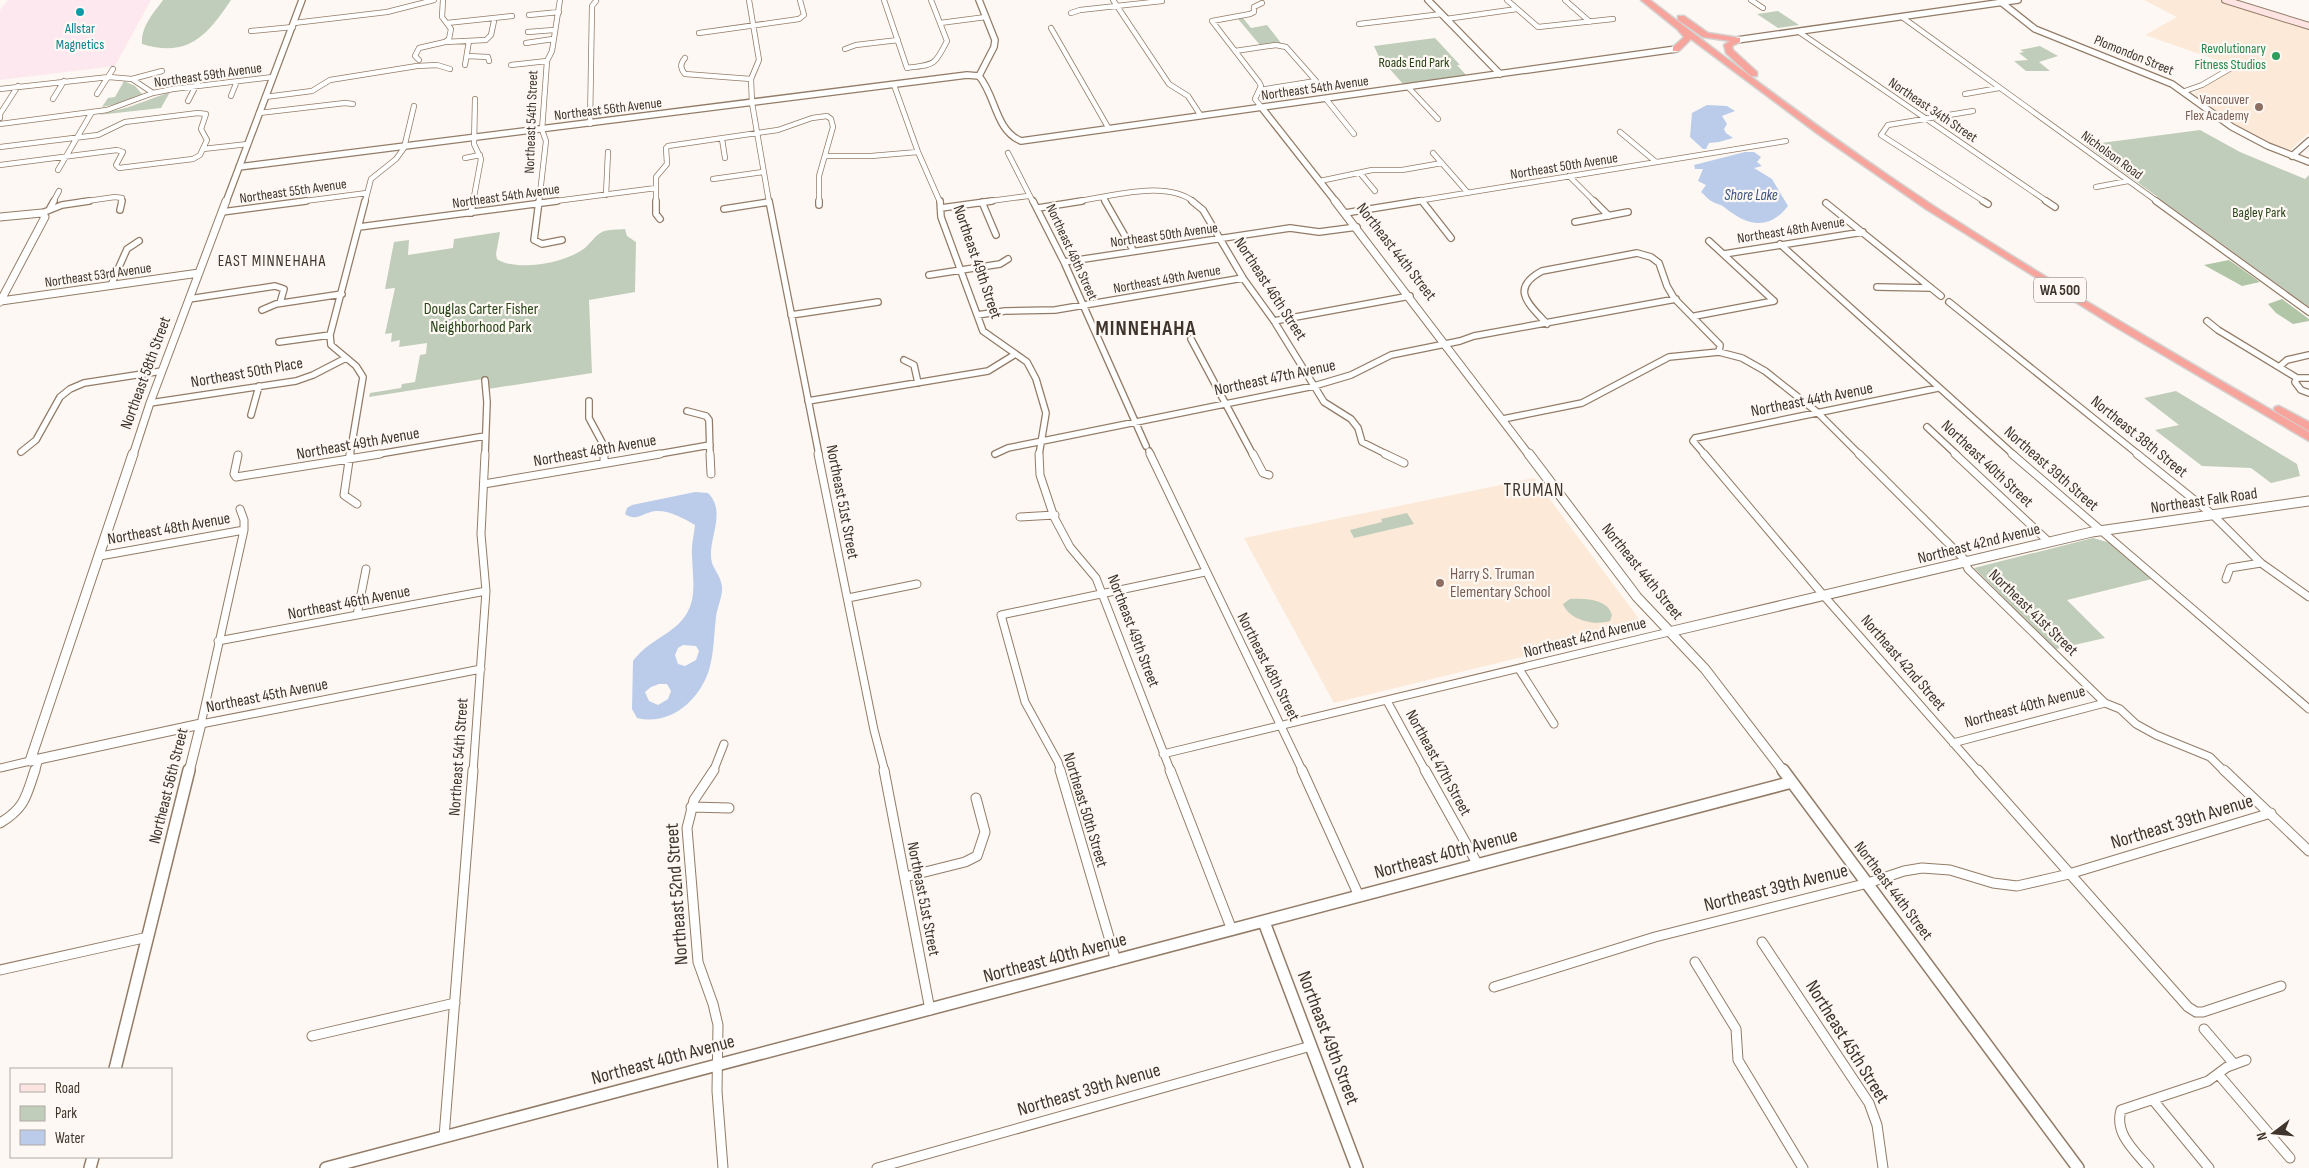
<svg xmlns="http://www.w3.org/2000/svg" width="2309" height="1168" font-family="'Sofia Sans Condensed',sans-serif">
	<rect width="100%" height="100%" fill="#fdf8f3"/>
	<path fill="#fce9d7" d="M2144 0H2220L2309 28V133L2289 151 2272 144 2231 123 2201 102 2194 93 2237 67 2145 35 2177 17Z
		M1534 478 1645 627 1334 703 1244 538Z"/>
	<path fill="#fde8ef" d="M8 0H151L115 66 0 80V10Z"/>
	<path fill="#c0cdba" d="M163 0H231C207 36 188 58 142 44 141 26 153 14 163 0Z
		M1778 11 1799 25 1778 28 1757 14Z
		M1243 18 1251 28 1267 25 1281 43 1260 45 1238 19Z
		M1435 38 1460 65H1457L1467 76 1404 85 1379 57 1374 46Z
		M2040 46 2058 56 2039 62 2050 71H2026L2014 61 2028 60 2019 53 2024 52 2020 50Z
		M124 81 135 86 142 94 117 104 102 107 108 98 115 97Z
		M170 92 161 108 98 115 129 107Z
		M2200 130 2240 152 2305 179 2309 175V307L2086 145Z
		M625 229 627 236 636 242 635 292 589 300 592 373 488 389 489 378 369 397 370 393 401 388 402 384 415 382 420 355 426 354 427 343 399 347 400 340 391 342 392 333 385 334 395 288 385 289 394 242 409 240 408 255 453 248 454 239 500 232 496 254 497 259C516 272 564 263 582 250 589 246 595 235 602 232 608 229 618 230 625 229Z
		M2176 391 2297 464 2300 476 2271 483 2251 468 2202 466 2155 430 2179 425 2144 398Z
		M1407 513 1414 524 1354 538 1350 530 1382 522 1381 519Z
		M2093 538 2111 543 2152 579 2067 600 2105 638 2056 649 1974 568Z
		M1570 599C1584 598 1608 599 1612 615L1610 621C1594 626 1569 620 1563 604Z"/>
	<path fill="#b1c5a7" d="M2229 260 2260 282 2242 286 2204 265Z
		M2282 299 2309 319V321L2293 324 2276 313 2268 304Z"/>
	<path fill="#baccea" fill-rule="evenodd" d="M1707 105 1727 106 1735 111 1722 116 1727 124 1724 129 1726 133 1733 138 1719 142 1709 143 1706 149H1703L1690 137 1692 113Z
		M1745 152H1754L1761 157 1757 162 1762 166 1754 168 1772 179 1788 206C1768 232 1746 225 1724 207 1720 204 1717 204 1713 202 1708 200 1705 195 1701 192L1706 185 1698 181 1703 169H1695L1694 165Z
		M695 492 708 493C728 513 706 541 712 563 715 571 721 577 722 587 723 596 717 608 716 617 714 634 714 653 709 670 699 701 670 726 637 718L632 709 633 661C647 643 659 640 675 627 699 607 693 584 692 556 691 546 694 535 695 525 685 519 670 511 658 511 646 510 637 523 625 514L627 508 632 505ZM683 645 696 646 699 651 696 660 685 666 678 664 675 655 678 648ZM659 684H667L671 691 668 699 658 705 649 701 645 692 651 687Z"/>
	<g fill="none" stroke-linecap="round" stroke-linejoin="round">
		<g stroke="#937c67" stroke-width="6">
			<path id="minor-far3" d="M443 0 442 17 451 29 449 39 445 42
				M749 0 759 60 751 79 752 103 769 202
				M884 0 907 68C934 64 934 67 947 41L931 0
				M1113 0 1169 84 1188 96 1201 116
				M1507 0 1538 27 1613 19
				M1565 0 1590 22
				M1751 0 1763 8
				M1262 3 1254 7V12L1250 14 1212 21 1259 82 1261 86 1255 99 1262 108
				M1071 13 1080 10 1162 1
				M529 15 559 12
				M1902 17 2158 202
				M1446 19 1517 9
				M294 23 387 12 434 0
				M447 23 512 16
				M940 23 986 17
				M1359 24 1442 14
				M1051 28 1109 129
				M251 31 293 27
				M528 32 554 30
				M1799 32 2048 202
				M699 33 799 19 804 15 800 0
				M526 43 553 39
				M845 49 856 45 898 40
				M1235 51 1276 45 1286 47 1316 81
				M467 56 488 57 489 61
				M685 58C680 64 680 68 685 74L751 79
				M419 60 415 56 419 48 445 42 486 40 491 35 494 21
				M465 65 469 41
				M511 65 547 61
				M132 79 162 71
				M894 85 918 152 940 202
				M1408 87 1438 119
				M0 89 109 77 132 79 153 93
				M1260 90 1316 81
				M2185 91 2202 85 2238 64
				M97 94 113 69
				M1965 94 1999 88
				M231 96 237 81
				M265 97 312 91 330 80 417 66 437 65 450 69
				M53 99 64 81
				M1326 99 1354 134
				M188 101 201 76
				M1973 111 1888 125 1881 135 1985 202
				M259 113 345 103 353 104
				M0 118V114L18 86
				M0 124 107 110 153 93 173 89 273 77
				M590 124 592 6 596 1
				M1620 132 1656 162
				M722 139 725 158
				M0 147 98 135 125 122 198 113 206 114 201 129 207 140 200 155 193 159 119 168 116 165 123 152 117 150 0 165
				M203 149 248 144
				M1008 153 1033 202
				M1433 153 1468 193
				M825 156H871L918 152
				M465 158 480 155
				M58 170 92 112
				M1360 173 1375 191
				M1569 176 1595 202
				M713 179 763 172
				M1320 181 1372 170H1402L1442 163
				M2096 187 2128 181
				M606 195 608 152
				M1103 197 1106 202
				M1421 200 1423 202
				M53 202 59 191
				M80 202 115 197 122 198 121 202
				M297 202 367 193
				M365 202 371 179 396 159 404 148 414 106
				M473 202 481 159 474 144 475 99
				M539 202 546 141 542 130 547 61 552 51 560 0
				M548 202 656 188
				M656 202V177L667 164 666 148 668 146 778 130 812 118 827 116 831 119 833 127 819 176V202
				M983 202 1028 196
				M1074 202C1107 197 1166 179 1194 202
				M1411 202 1786 141"/>
		</g>
		<g stroke="#937c67" stroke-width="8">
			<path id="minor-far2" d="M539 201 534 240 542 244 562 240
				M656 201V214L660 219
				M769 201 819 455
				M819 201V205
				M940 201 941 217 983 331 1027 362 1036 379 1046 413 1039 455
				M1033 201 1064 262 1146 446
				M1105 201 1133 250
				M1192 201 1203 210 1243 278 1274 321 1324 402 1351 419 1358 428 1362 442 1388 455
				M1422 201 1451 238
				M1594 201 1609 216
				M1983 201 1988 204
				M2046 201 2055 207
				M2156 201 2309 312
				M982 202 996 235
				M1826 203 1941 296
				M50 208 54 201
				M941 208 992 201
				M1038 208 1082 201
				M724 209 769 202
				M120 210 122 201
				M222 212 306 201
				M42 213 62 205 89 201
				M471 213 473 201
				M1345 213 1419 201
				M1575 222 1628 212
				M359 227 557 201
				M1709 241 1774 301
				M1780 244 2014 455
				M1724 254 1863 232
				M1064 262 1290 228 1319 232 1357 227
				M929 275 1000 264 1008 259
				M111 285 127 249 139 241
				M1877 287 1931 288
				M189 299 275 286 284 289 280 303
				M1949 302 2139 455
				M262 310 276 304 342 294
				M791 315 878 302
				M977 315 1005 311 1055 310 1243 278
				M1695 316 1774 301
				M1274 321 1410 296
				M2207 321 2218 330 2297 378H2309
				M1547 324C1529 304 1509 289 1542 271L1637 253 1651 257 1659 263 1667 286 1674 298 1720 345 1719 352 1742 358 1765 371 1817 412 1860 455
				M1191 339 1253 455
				M279 342 330 335
				M904 360 914 365 918 383
				M2279 367 2287 360 2309 355
				M2297 378 2295 382 2301 390 2309 393
				M589 401V418L604 446V455
				M808 401 988 371 1014 355
				M150 403 296 381 313 375 346 358
				M687 411 706 416 709 420 710 455
				M251 415 259 386
				M1503 419 1582 403 1669 357 1719 352
				M1927 427 1957 455
				M1149 451 1151 455
				M21 452 36 440 60 397 70 389 84 383 162 371
				M995 454 1008 448 1314 386 1351 375 1391 355 1460 341 1474 336 1676 299
				M350 455 363 377 356 366 331 345 330 335 365 201
				M373 455 485 436
				M485 455 487 402 485 380
				M653 455 710 445
				M1705 455 1693 441 1695 438 1938 388"/>
		</g>
		<g stroke="#937c67" stroke-width="9">
			<path id="minor-far1" d="M350 454 344 495 357 504
				M604 454V463
				M710 454 711 474
				M818 454 874 730 885 772
				M1039 454 1040 475 1054 517 1070 547 1096 578 1171 772
				M1150 454 1303 772
				M1253 454 1263 473 1269 475
				M1385 454 1404 463
				M1704 454 1824 596 1979 772
				M1859 454 1964 559 1968 569 2105 703 2120 709 2136 724 2156 735 2210 757 2225 772
				M1955 454 2049 542
				M2012 454 2309 709
				M2137 454 2213 515 2261 563 2309 597
				M238 455 234 474 236 477 380 454
				M484 484 660 454
				M240 509 244 520V530L201 724 481 669
				M1020 517 1055 515
				M100 556 244 530
				M2226 579 2230 568 2261 563
				M848 598 917 584
				M357 615 366 569
				M218 641 486 591
				M1519 669 1554 724
				M1387 701 1426 772
				M1953 743 2105 703
				M1163 754 1669 632
				M0 768 30 761
				M35 772 39 759
				M473 772 486 591 481 534 485 454
				M713 772 724 744
				M1061 772 1058 762 1025 702 1001 615 1205 572"/>
		</g>
		<g stroke="#937c67" stroke-width="11">
			<path id="minor" d="M714 770 694 800 687 828 698 962 713 1004 718 1025 717 1091 723 1168
				M884 770 930 1010
				M1060 770 1116 961
				M1170 770 1232 930
				M1302 770 1359 896
				M1425 770 1478 865
				M1978 770 2188 1007 2196 1012H2203L2281 986
				M2224 770 2309 851
				M691 807 729 808
				M0 823C25 808 26 797 35 770
				M905 877 965 862 977 856 985 832 976 798
				M1762 942 1869 1103 1877 1125 1883 1168
				M1695 962 1736 1029 1738 1060 1803 1168
				M0 970 148 937
				M1494 987 1655 937 1868 883 1904 871 1922 868 1950 870 1993 883 2017 886 2069 874 2271 813
				M2204 1029 2234 1064
				M312 1036 455 1003
				M2219 1075 2290 1158
				M2153 1100 2209 1168
				M444 1137 473 770
				M877 1168 1311 1046
				M2149 1168C2135 1151 2114 1134 2121 1110L2208 1081 2227 1067 2246 1060"/>
		</g>
		<g stroke="#937c67" stroke-width="8">
			<path id="tertiary-far3" d="M979 0 995 40 994 47 979 76
				M1428 0 1500 74
				M2001 2 2035 29 2172 84 2232 127 2268 146 2309 162
				M1737 40 2018 0
				M979 76C996 96 995 130 1021 141L1676 49
				M1262 108 1336 202
				M2292 156 2309 141
				M239 167 967 75 979 76
				M226 202 302 0"/>
		</g>
		<g stroke="#937c67" stroke-width="9">
			<path id="tertiary-far2" d="M1335 201 1529 455
				M0 217 42 213 45 217 0 302
				M1 301 199 273
				M133 455 150 403 226 201"/>
		</g>
		<g stroke="#937c67" stroke-width="11">
			<path id="tertiary-far1" d="M1529 454 1637 597 1705 669 1784 772
				M1669 632 2092 532 2309 501
				M30 761 133 454
				M30 761 201 724 189 772"/>
		</g>
		<g stroke="#937c67" stroke-width="14">
			<path id="tertiary" d="M1783 770 2078 1168
				M1264 922 1357 1168
				M115 1069 189 770
				M90 1168 93 1157
				M326 1168 1792 782"/>
		</g>
		<g stroke="#937c67" stroke-width="8">
			<path id="secondary" d="M2225 0 2309 26"/>
		</g>
		<g stroke="#d5d3d1" stroke-width="3">
			<path id="motorway" d="M1641 0H1650C1742 71 1835 141 1932 205 2055 285 2182 358 2309 432V441L2114 326 1926 209 1818 134 1691 39 1679 51H1673V47L1684 37 1677 29Z
				M1678 16H1684L1708 33 1740 38V42L1732 46 1733 50 1757 72V76H1751L1726 53 1724 45 1730 41 1703 37 1678 20Z
				M2279 406 2309 422V431L2275 411 2274 409 2275 407Z"/>
		</g>
		<use href="#minor-far3" stroke="#fff" stroke-width="4.5"/>
		<use href="#minor-far2" stroke="#fff" stroke-width="5.5"/>
		<use href="#minor-far1" stroke="#fff" stroke-width="7"/>
		<use href="#minor" stroke="#fff" stroke-width="9"/>
		<use href="#tertiary-far3" stroke="#fff" stroke-width="5.5"/>
		<use href="#tertiary-far2" stroke="#fff" stroke-width="7"/>
		<use href="#tertiary-far1" stroke="#fff" stroke-width="9"/>
		<use href="#tertiary" stroke="#fff" stroke-width="11"/>
		<use href="#secondary" stroke="#fde4e2" stroke-width="6"/>
		<use href="#motorway" fill="#f7a49d" fill-rule="evenodd"/>
	</g>
	<circle fill="#0f9aa8" stroke="#fdf8f3" stroke-width="2" cx="80" cy="12" r="5"/>
	<circle fill="#2e9e5b" stroke="#fdf8f3" stroke-width="2" cx="2276" cy="56" r="5"/>
	<g fill="#8d6e63" stroke="#fdf8f3" stroke-width="2">
		<circle cx="2259" cy="107" r="5"/>
		<circle cx="1440" cy="583" r="5"/>
	</g>
	<g text-anchor="middle" dominant-baseline="central" stroke-width="4.5" stroke-linejoin="round" paint-order="stroke">
		<g font-size="14" fill="#0d838f" stroke="#fdf8f3">
			<text x="80" y="28">Allstar<tspan x="80" dy="16">Magnetics</tspan></text>
		</g>
		<g font-size="14" fill="#27864d" stroke="#fdf8f3" text-anchor="end">
			<text x="2266" y="48">Revolutionary<tspan x="2266" dy="16">Fitness Studios</tspan></text>
		</g>
		<g font-size="14" fill="#3f352c" stroke="#fdf8f3">
			<text transform="translate(2134 55) rotate(22)">Plomondon Street</text>
			<text transform="translate(208 75) rotate(-8)">Northeast 59th Avenue</text>
			<text transform="translate(1315 88) rotate(-8)">Northeast 54th Avenue</text>
			<text transform="translate(608 109) rotate(-7)">Northeast 56th Avenue</text>
			<text transform="translate(1933 110) rotate(34)">Northeast 34th Street</text>
			<text transform="translate(531 122) rotate(-88)">Northeast 54th Street</text>
			<text transform="translate(2112 155) rotate(36)">Nicholson Road</text>
			<text transform="translate(1564 166) rotate(-9)">Northeast 50th Avenue</text>
			<text transform="translate(293 191) rotate(-8)">Northeast 55th Avenue</text>
			<text transform="translate(506 196) rotate(-8)">Northeast 54th Avenue</text>
			<text transform="translate(1791 230) rotate(-9)">Northeast 48th Avenue</text>
			<text transform="translate(1164 235) rotate(-8)">Northeast 50th Avenue</text>
			<text transform="translate(1072 252) rotate(65)">Northeast 48th Street</text>
			<text transform="translate(98 275) rotate(-8)">Northeast 53rd Avenue</text>
			<text transform="translate(1167 279) rotate(-10)">Northeast 49th Avenue</text>
		</g>
		<g font-size="14" fill="#284317" stroke="#fdf8f3">
			<text x="1414" y="62">Roads End Park</text>
			<text x="2259" y="212">Bagley Park</text>
		</g>
		<g font-size="14" fill="#785e54" stroke="#fdf8f3" text-anchor="end">
			<text x="2249" y="99">Vancouver<tspan x="2249" dy="16">Flex Academy</tspan></text>
		</g>
		<g font-size="15" font-style="italic" fill="#38517b" stroke="#fdf8f3">
			<text x="1751" y="195">Shore Lake</text>
		</g>
		<rect fill="#fdf8f3" stroke="#787068" stroke-width="1" x="2034" y="277.5" width="52" height="25" rx="4"/>
		<g font-size="15" font-weight="bold" fill="#3f352c">
			<text x="2060" y="290">WA 500</text>
		</g>
		<g font-size="16" fill="#3f352c" stroke="#fdf8f3">
			<text transform="translate(1396 252) rotate(52)">Northeast 44th Street</text>
			<text transform="translate(977 262) rotate(71)">Northeast 49th Street</text>
			<text transform="translate(1270 289) rotate(57)">Northeast 46th Street</text>
			<text transform="translate(146 373) rotate(-70)">Northeast 58th Street</text>
			<text transform="translate(247 373) rotate(-10)">Northeast 50th Place</text>
			<text transform="translate(1275 378) rotate(-12)">Northeast 47th Avenue</text>
			<text transform="translate(1812 400) rotate(-11)">Northeast 44th Avenue</text>
			<text transform="translate(2139 437) rotate(39)">Northeast 38th Street</text>
			<text transform="translate(358 444) rotate(-10)">Northeast 49th Avenue</text>
			<text transform="translate(595 451) rotate(-10)">Northeast 48th Avenue</text>
			<text transform="translate(1987 464) rotate(43)">Northeast 40th Street</text>
			<text transform="translate(2051 469) rotate(41)">Northeast 39th Street</text>
			<text transform="translate(2204 501) rotate(-8)">Northeast Falk Road</text>
			<text transform="translate(842 502) rotate(79)">Northeast 51st Street</text>
			<text transform="translate(169 529) rotate(-10)">Northeast 48th Avenue</text>
			<text transform="translate(1979 544) rotate(-14)">Northeast 42nd Avenue</text>
			<text transform="translate(1642 572) rotate(51)">Northeast 44th Street</text>
			<text transform="translate(349 603) rotate(-11)">Northeast 46th Avenue</text>
			<text transform="translate(2033 613) rotate(44)">Northeast 41st Street</text>
			<text transform="translate(1133 631) rotate(69)">Northeast 49th Street</text>
			<text transform="translate(1585 638) rotate(-14)">Northeast 42nd Avenue</text>
			<text transform="translate(1903 663) rotate(49)">Northeast 42nd Street</text>
			<text transform="translate(1268 667) rotate(63)">Northeast 48th Street</text>
			<text transform="translate(267 696) rotate(-11)">Northeast 45th Avenue</text>
			<text transform="translate(2025 707) rotate(-15)">Northeast 40th Avenue</text>
			<text transform="translate(459 757) rotate(-86)">Northeast 54th Street</text>
			<text transform="translate(1438 763) rotate(61)">Northeast 47th Street</text>
			<text transform="translate(169 786) rotate(-76)">Northeast 56th Street</text>
			<text transform="translate(1085 810) rotate(73)">Northeast 50th Street</text>
			<text transform="translate(1893 891) rotate(53)">Northeast 44th Street</text>
			<text transform="translate(923 899) rotate(79)">Northeast 51st Street</text>
		</g>
		<g font-size="16" letter-spacing="1" fill="#3f352c" stroke="#fdf8f3">
			<text x="272" y="261">EAST MINNEHAHA</text>
		</g>
		<g font-size="16" fill="#284317" stroke="#fdf8f3">
			<text x="481" y="309">Douglas Carter Fisher<tspan x="481" dy="18">Neighborhood Park</tspan></text>
		</g>
		<g font-size="16" fill="#785e54" stroke="#fdf8f3" text-anchor="start">
			<text x="1450" y="574">Harry S. Truman<tspan x="1450" dy="18">Elementary School</tspan></text>
		</g>
		<g font-size="19" letter-spacing="1" fill="#3f352c" stroke="#fdf8f3">
			<text x="1534" y="490">TRUMAN</text>
		</g>
		<g font-size="19" fill="#3f352c" stroke="#fdf8f3">
			<text transform="translate(2182 822) rotate(-17)">Northeast 39th Avenue</text>
			<text transform="translate(1446 854) rotate(-15)">Northeast 40th Avenue</text>
			<text transform="translate(1776 888) rotate(-14)">Northeast 39th Avenue</text>
			<text transform="translate(677 894) rotate(-94)">Northeast 52nd Street</text>
			<text transform="translate(1055 958) rotate(-15)">Northeast 40th Avenue</text>
			<text transform="translate(1328 1038) rotate(69)">Northeast 49th Street</text>
			<text transform="translate(1847 1042) rotate(58)">Northeast 45th Street</text>
			<text transform="translate(663 1060) rotate(-15)">Northeast 40th Avenue</text>
			<text transform="translate(1089 1090) rotate(-16)">Northeast 39th Avenue</text>
		</g>
		<g font-size="21" font-weight="bold" letter-spacing="1" fill="#3f352c" stroke="#fdf8f3">
			<text x="1146" y="328">MINNEHAHA</text>
		</g>
	</g>
	<rect x="10" y="1068" width="162" height="90" fill="#fdf8f3" stroke="#b1aaa3"/>
	<rect x="20" y="1084" width="25" height="8" fill="#fde4e2" stroke="#b1aaa3"/>
	<text x="55" y="1093" font-size="15" fill="#3f352c">Road</text>
	<rect x="20" y="1106" width="25" height="15" fill="#c0cdba" stroke="#b1aaa3"/>
	<text x="55" y="1118" font-size="15" fill="#3f352c">Park</text>
	<rect x="20" y="1130" width="25" height="15" fill="#baccea" stroke="#b1aaa3"/>
	<text x="55" y="1143" font-size="15" fill="#3f352c">Water</text>
	<g transform="translate(2274 1133) rotate(254)" stroke="#fdf8f3" stroke-width="4" paint-order="stroke">
	<path d="M0-4L9 19L0 12L-9 19Z" fill="#3f352c"/>
	<text y="-8" font-size="14" font-weight="bold" text-anchor="middle" fill="#3f352c">N</text>
	</g>
</svg>
